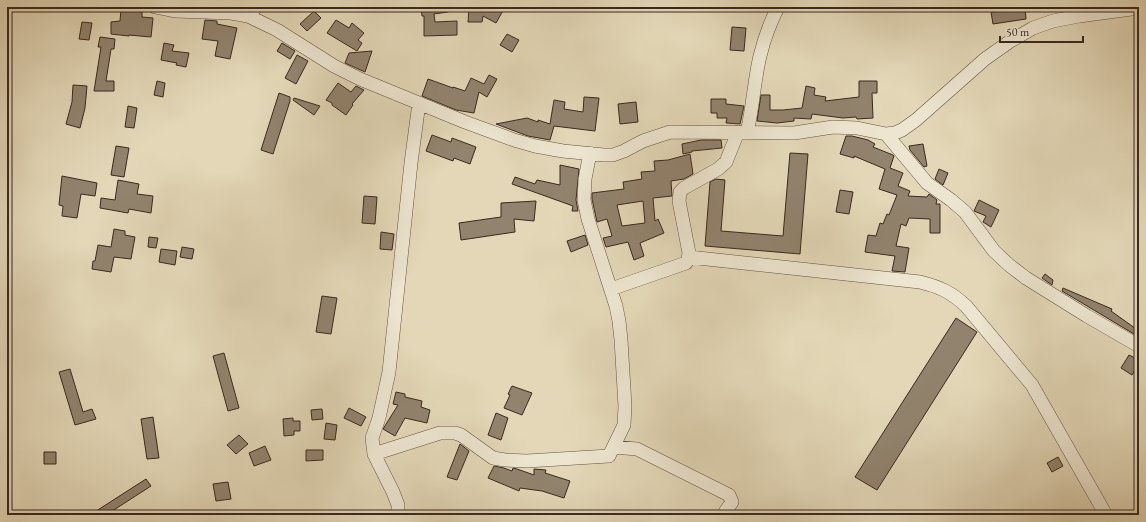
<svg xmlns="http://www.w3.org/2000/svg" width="1146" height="522" font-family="'EB Garamond',serif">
	<rect width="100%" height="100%" fill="#e3d7b7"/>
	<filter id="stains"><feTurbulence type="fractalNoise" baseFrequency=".005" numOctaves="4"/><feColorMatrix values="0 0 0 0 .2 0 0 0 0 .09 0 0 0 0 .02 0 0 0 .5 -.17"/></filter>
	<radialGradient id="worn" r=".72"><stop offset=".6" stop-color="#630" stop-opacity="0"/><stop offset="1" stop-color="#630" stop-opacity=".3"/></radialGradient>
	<path fill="#92836e" stroke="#3a291f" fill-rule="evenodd" d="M421 7H447L448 12 434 14 435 22 457 21V35L424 36V16H422Z
		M467 7 491 8 505 7 496 23 483 16 482 22H468L469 8Z
		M1025 7 1026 19 993 24 991 12Z
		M121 9 142 12V17L153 18 151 37 129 35V36L111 34V22L120 21Z
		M314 11 321 18 307 31 300 24Z
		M205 20 217 21V24L237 28 230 59 215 56 218 41 202 39Z
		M336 20 349 28 352 23 364 33 358 40 362 43 357 51 327 33Z
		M82 22 92 23 89 40 79 39Z
		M732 27 746 28 744 51 730 50Z
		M507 34 519 40 512 52 500 45Z
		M100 37 115 39 114 49H111L106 81H114V91H94L101 47H98Z
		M164 43 174 45 172 51 189 53 186 67 176 65 177 63 161 60Z
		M282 43 295 51 290 59 277 51Z
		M372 51 365 72 345 63 349 53Z
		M297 55 308 61 296 84 285 78Z
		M489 75 497 79 487 97 479 92 474 113 456 110 422 96 428 79 453 88V87L465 91 471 78 484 84Z
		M157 81 165 83 163 97 154 95Z
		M859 81H877V93H872L873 118 857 119 856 117 843 118 812 114 811 119 794 118V121L777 123 757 121 761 95H770V110H783L802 108 806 86 815 88 814 95 826 97 825 101 859 97Z
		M338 83 351 92 356 86 364 90 352 104 353 105 346 115 332 105V103L326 100Z
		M73 85 87 86 85 108 80 128 66 124 72 102Z
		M279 93 290 97V101L273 154 261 150Z
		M584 97 599 98 595 131 554 126 550 140 528 136 496 124 527 118 538 122V120L550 124 554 100 565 102 564 109 583 112Z
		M294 98 320 106 314 115 293 100Z
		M711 99H726V104L744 106 740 124 726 123 727 118H717V113H711Z
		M636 102 638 122 620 124 618 104Z
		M128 106 137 108 134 128 125 127Z
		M432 135 451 142 452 138 476 147 470 164 454 158 453 161 426 151Z
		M846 136H852L868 140 875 144 873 147 893 155 894 156 890 168 903 173 898 186 910 191 908 196 927 197 929 194 937 200 936 204H940V233H930V219L909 218 906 226 901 224 896 246 909 248 905 272 892 271 895 256 865 252 868 235 876 236 880 223 883 224 887 214 889 215 897 195 879 189 885 169 854 156V158L840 154Z
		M701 140H721L722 148 692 151V152L683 154 682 144Z
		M923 144 927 166 924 167 910 150 909 146Z
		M116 146 129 148 124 177 111 175Z
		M790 153 808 154 800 254 705 246 710 182 716 179 725 180 721 231 783 236Z
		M690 154 693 174 684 179 671 181 672 196 653 198 655 221 658 219 664 233 640 243 644 256 634 260 628 242 606 247 603 238 612 236 607 219 597 222 592 199V193L624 189 623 182 642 179 641 172 655 171 654 161 668 160ZM643 201 645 223 622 226 617 205Z
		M560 165 579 169 576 200 578 211H572L573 206 512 184 515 177 535 184 537 180 560 185Z
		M939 169 948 173 943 185 935 179Z
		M62 176 97 183 95 196 81 194 77 218 62 216 63 206 59 205Z
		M118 180 139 184 137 194 153 196 151 213 129 209 128 213 100 208 101 198 115 200Z
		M840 190 853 192 849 214 836 212Z
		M364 196 377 197 375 224 362 223Z
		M979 200 999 210 991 227 983 222 986 216 974 211Z
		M536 201 534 221 514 219 515 232 461 240 459 223 501 217V203Z
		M114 229 125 231V235L135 237 131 259 114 257 111 272 92 269 93 261H95L98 245 111 247Z
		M381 232 394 234 392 250 380 249Z
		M585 235 588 245 571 252 567 241Z
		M149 237 158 238 156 248 148 247Z
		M182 247 194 249 192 259 180 257Z
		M161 249 177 251 175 265 159 262Z
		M1045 274 1053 280 1052 285 1042 278Z
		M1063 288 1112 309 1111 311 1139 331V337L1062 291Z
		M322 296 337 298 331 334 316 332Z
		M956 318 977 332 877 490 855 477Z
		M224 353 239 408 228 411 213 356Z
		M1129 355 1139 360V364L1132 375 1121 368Z
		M70 369 83 412 92 409 96 419 75 425 59 372Z
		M512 386 532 393 522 415 504 408 510 395 508 394Z
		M396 392 405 394V397L422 401 421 407 430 410 427 423 405 418 395 436 383 429 398 405 393 404Z
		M349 408 366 417 361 426 344 418Z
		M322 409 323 419 312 420 311 410Z
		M496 413 508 418 501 440 488 435Z
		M153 417 159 458 147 459 141 419Z
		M293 418V421H300V431H294V435L284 436 283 419Z
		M326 423 337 425 335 440 324 439Z
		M239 435 248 444 236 454 227 445Z
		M460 444 469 451 457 480 447 477Z
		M265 446 271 460 254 466 249 453Z
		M306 450H323V460L306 461Z
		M44 452H56V464H44Z
		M1058 457 1063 466 1052 472 1047 463Z
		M494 466 504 468 512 471 513 468 517 469 534 475V469L546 470 545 473 570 481 564 498 542 491 520 488 519 491 488 478Z
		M146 479 151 486 106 515H90Z
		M228 482 231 499 216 501 213 484Z"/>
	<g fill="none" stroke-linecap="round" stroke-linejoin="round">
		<g stroke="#645445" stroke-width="14">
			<path id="street" d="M155 7 175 11 231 13 248 16 277 30 334 66 360 79 465 122 514 140 535 146 563 151 604 155H613L624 151 643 141 670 132 794 133 833 127 857 128 886 134 895 133 902 130 916 120 985 59 1009 42 1033 28 1053 21 1079 16 1139 8
				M248 16 256 7
				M747 132C753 107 754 81 760 56 764 39 770 23 778 7
				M886 134 927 183 951 200 965 212 994 251 1009 265 1026 278 1087 316 1139 346
				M689 257 920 282C940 287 951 292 966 306L1032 385 1106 515
				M611 289 686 263 688 260 689 253 679 201 680 192 684 188 718 169 726 162 738 132
				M614 447 637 449 729 495 732 502 723 515
				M374 454 440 433H455L461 435 493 458 505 460 527 461 609 456 624 425 625 406 621 340 619 321 616 306 588 219 584 200 585 179 590 153
				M398 515V505L393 492 374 454 372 438 379 418 389 372 411 163 419 103"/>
		</g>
		<use href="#street" stroke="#ede5d0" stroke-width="13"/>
	</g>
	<rect width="1146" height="522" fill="none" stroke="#e3d7b7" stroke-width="24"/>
	<rect x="8" y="8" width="1130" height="506" fill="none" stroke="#3a291f" stroke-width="2"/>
	<rect x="12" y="12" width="1122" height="498" fill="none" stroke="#3a291f"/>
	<path d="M1000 36v6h83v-6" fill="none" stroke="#3a291f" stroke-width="2"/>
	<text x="1006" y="36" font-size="12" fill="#3a291f" stroke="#ede5d0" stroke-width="3" paint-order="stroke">50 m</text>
	<rect width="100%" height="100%" filter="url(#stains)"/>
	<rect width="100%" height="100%" fill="url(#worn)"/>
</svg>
